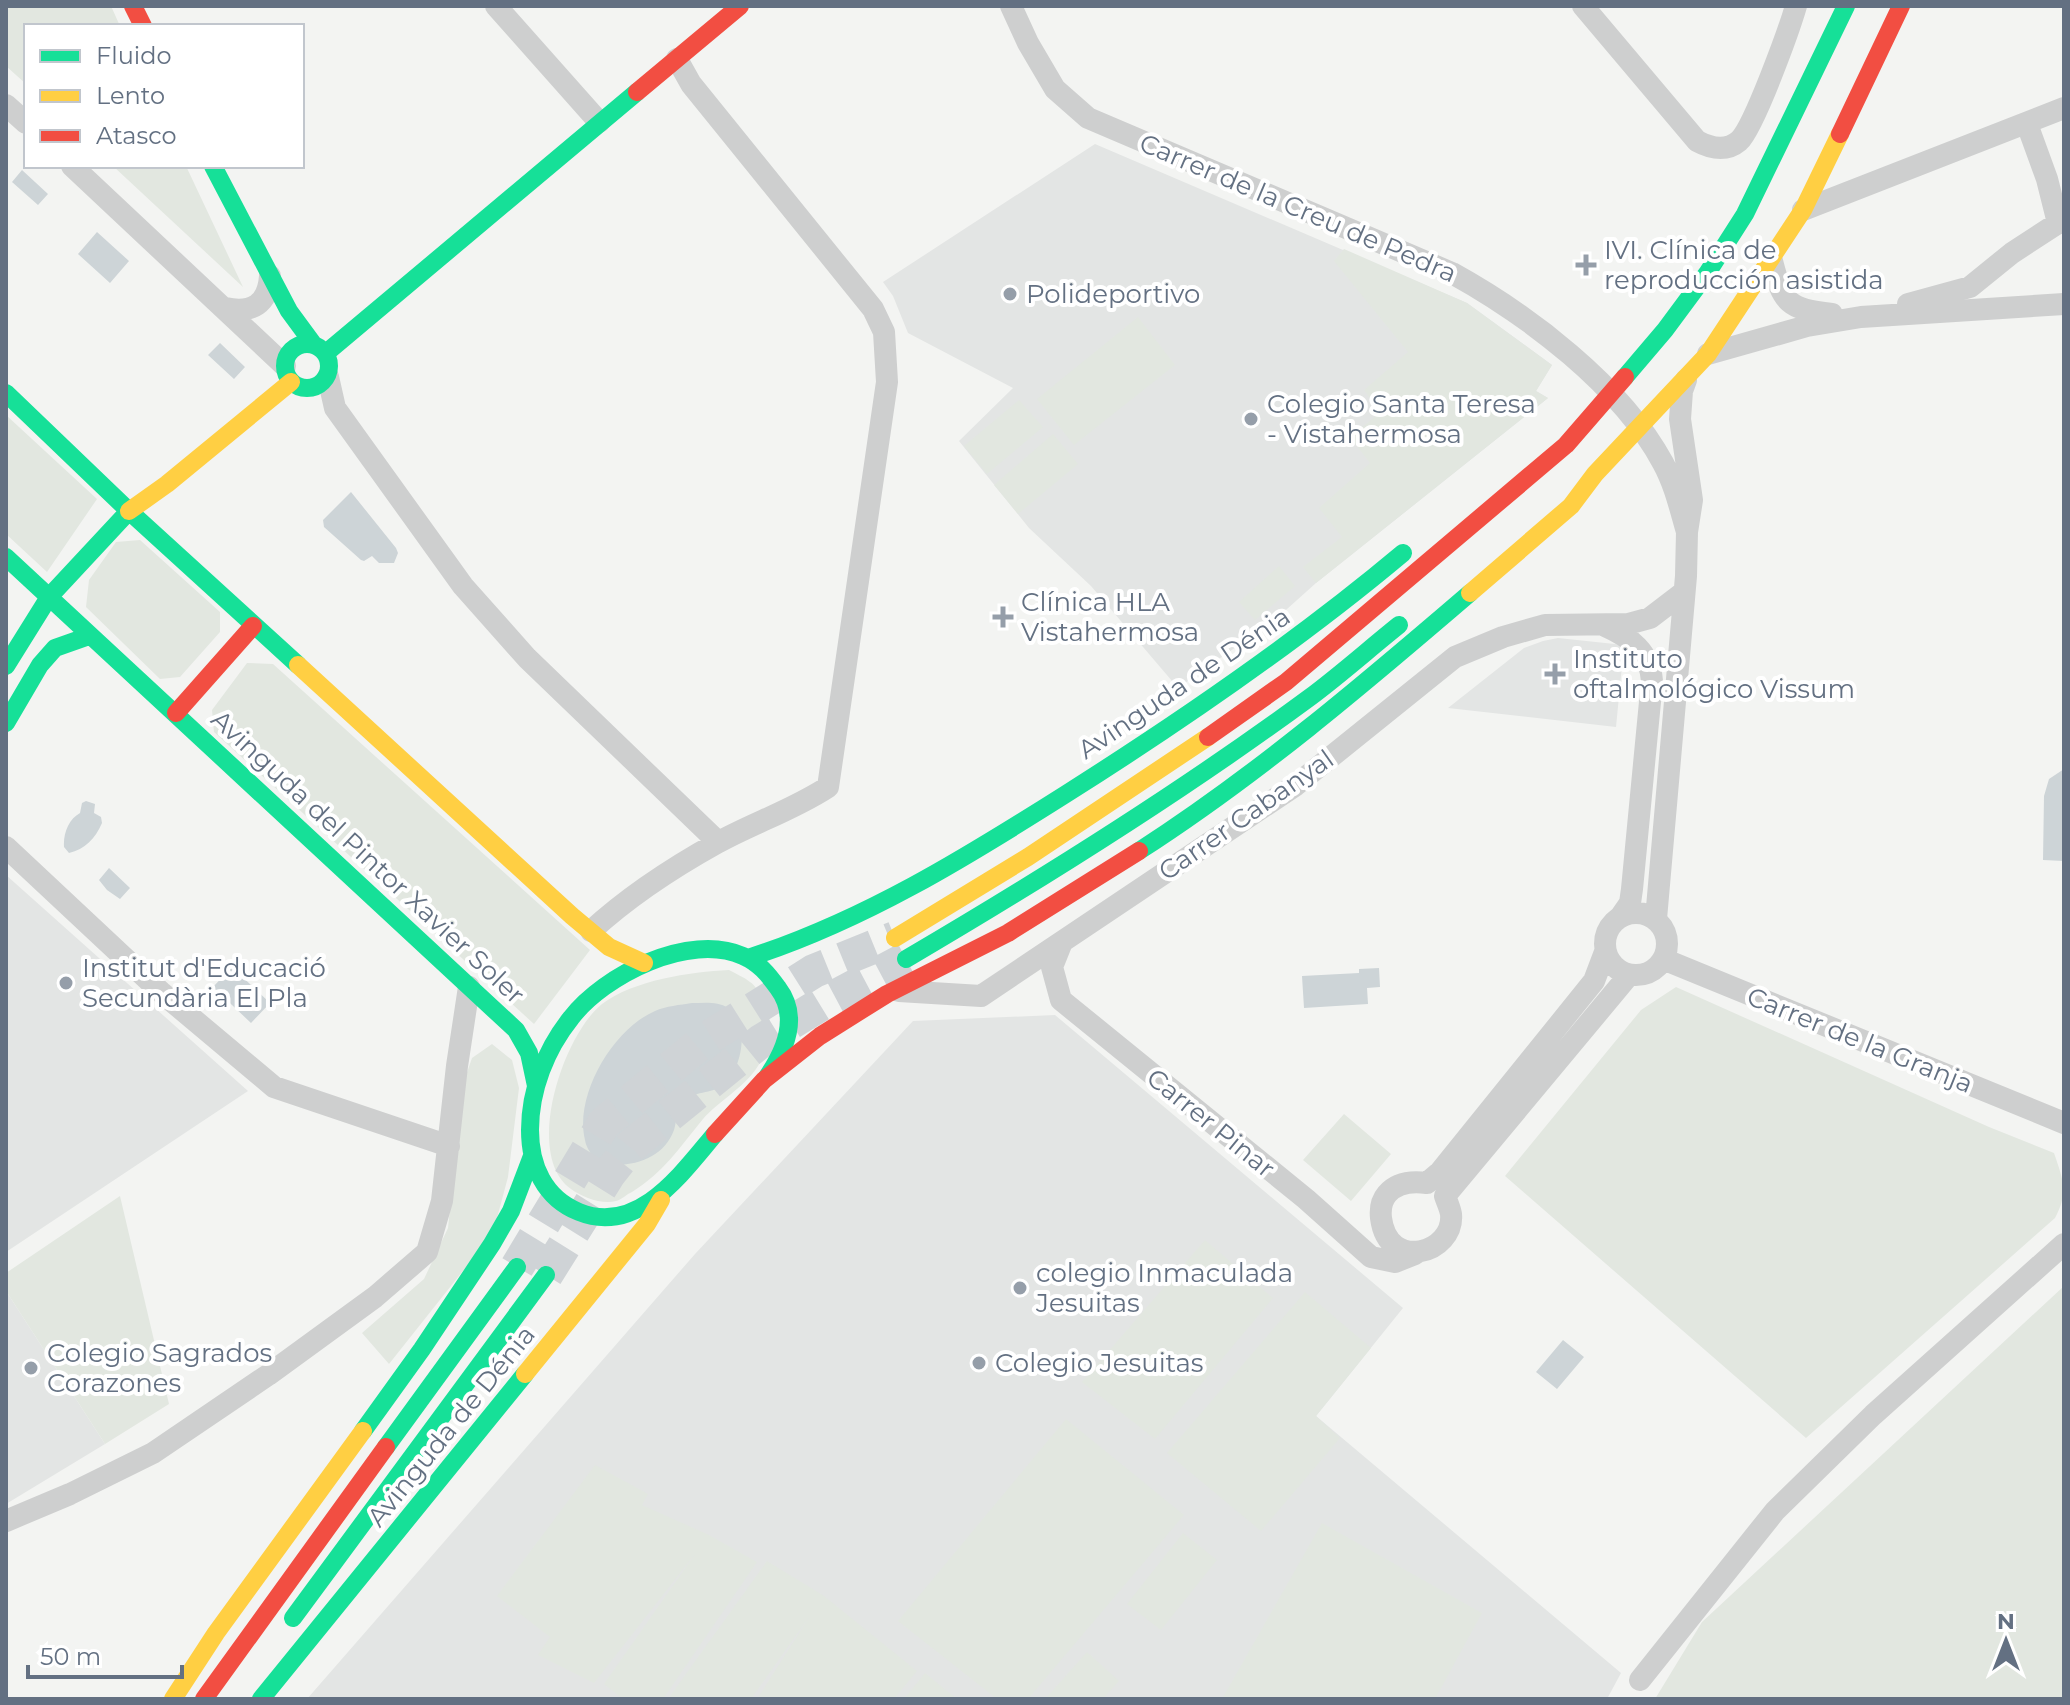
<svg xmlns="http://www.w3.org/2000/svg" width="2070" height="1705" font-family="Montserrat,sans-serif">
	<rect width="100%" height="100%" fill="#f3f4f2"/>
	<path fill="#e3e5e4" d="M1095 144 1467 303 1552 365 1536 391 1548 398 1316 583 1277 618 1178 688 1091 586 1029 528 959 441 1013 388 908 333 893 296 883 282Z
		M1558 638 1624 645 1616 727 1448 708 1524 648 1543 641Z
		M6 875 248 1091 6 1252Z
		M1055 1015 1403 1308 1316 1416 1621 1673 1607 1699H307L695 1254 913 1021Z
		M6 1291 105 1444 6 1504Z"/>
	<path fill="#e2e7e0" d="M6 6H111L120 26H26V84L6 66Z
		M113 166H186L243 287Z
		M1344 249 1467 303 1552 365 1536 391 1548 398 1316 583 1303 567 1342 537 1319 508 1370 463 1350 437 1381 412 1364 390 1408 352 1334 261Z
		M1138 317 1175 365 1074 445 1037 399Z
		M1019 400 1043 427 987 474 964 446Z
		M6 415 97 499 47 572 6 534Z
		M1053 434 1078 464 1018 514 994 485Z
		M140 540 220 612V632L180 677 160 679 86 607 89 580 116 542Z
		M1279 566 1295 586 1255 620 1239 602Z
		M247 663 273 664 590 950 534 1024 214 732 212 710Z
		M729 970C736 974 744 977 750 982 755 985 758 991 761 996 775 1021 773 1045 756 1069 744 1087 718 1102 703 1119 680 1147 663 1173 632 1192 627 1194 621 1200 616 1201 602 1205 582 1197 571 1189 523 1155 563 1035 602 1004 634 980 690 972 729 970Z
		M1676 987 1989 1127 2054 1153C2063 1180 2069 1192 2055 1218L1806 1438 1505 1176 1641 1010Z
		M492 1044 512 1060 519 1088 508 1177 493 1233 389 1364 362 1333 424 1279 448 1228 462 1087 472 1058Z
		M1344 1114 1391 1154 1351 1201 1303 1160Z
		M120 1196 169 1404 105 1444 6 1291V1273Z
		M1205 1240 1273 1298 1155 1439 1082 1382Z
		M2064 1286V1699H1655L1702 1622Z
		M1305 1292 1371 1348 1316 1416 1340 1438 1261 1531 1167 1453Z
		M1066 1419 1184 1515 1028 1699H997L898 1621Z
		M595 1465 648 1494 642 1505 709 1535 757 1562 663 1699H623L604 1684 695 1554 594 1683 538 1655 550 1637 497 1596Z
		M1322 1523 1482 1613 1435 1699H1222Z
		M1183 1533 1217 1560 1161 1630 1127 1604Z
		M767 1561 824 1596 917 1671 894 1699H762L759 1696 809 1617 751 1699H668Z
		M1087 1652 1119 1681 1103 1699H1045Z
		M925 1673 957 1699H904Z"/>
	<path fill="#cdd4d7" d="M22 170 48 194 38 205 12 182Z
		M97 232 129 261 110 283 78 254Z
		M220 343 245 367 234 379 208 355Z
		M351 492 396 548 398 553 394 563H379L372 556 364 561 361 560 324 527 323 520Z
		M2064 769V861L2043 860 2044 796 2049 779Z
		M86 801 95 804 94 813 101 817 102 823C95 839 85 849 69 853L64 847C63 833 69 819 80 813L82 803Z
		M109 868 130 888 120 899 107 890 99 880Z
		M232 967 270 1003 251 1023 213 987Z
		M1379 968 1380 987 1367 988 1368 1004 1304 1008 1302 976 1359 973V969Z
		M692 1003C704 1003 718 1001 728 1008 751 1022 742 1071 723 1085 712 1094 693 1091 683 1101 676 1107 677 1121 674 1130 663 1161 626 1170 596 1162 593 1156 586 1148 585 1140 574 1095 613 1029 655 1011 666 1006 680 1005 692 1003Z
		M1563 1340 1584 1357 1557 1389 1536 1372Z"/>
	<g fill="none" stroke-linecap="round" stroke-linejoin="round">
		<path stroke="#cfd3d6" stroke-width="34" stroke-dasharray="34 17" stroke-linecap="butt" d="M517 1267 604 1123 703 1041 814 971 895 938
			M546 1275 609 1174 631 1146 761 1041 823 1003 906 959"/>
		<path stroke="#cecfcf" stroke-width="22" d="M496 6 599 122
			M1011 6 1028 43 1055 89 1088 118 1452 273C1528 315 1621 385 1663 463 1675 485 1680 508 1687 532
			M1583 6 1697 141C1710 148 1726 152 1739 141 1754 127 1789 30 1796 6
			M6 105 26 123
			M2027 124 2047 179 2058 223
			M72 166 285 366
			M1803 210 2064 108
			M1772 261C1783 304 1788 309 1832 314
			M1908 304 1970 287 2012 253 2058 223H2064
			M225 308C252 314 268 304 270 276
			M1708 354 1807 326 1861 317 2064 304
			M328 377 335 408 463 586 527 658 718 842
			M1605 626C1630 637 1650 652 1652 681L1632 889 1630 903 1621 916
			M6 847 162 993 274 1087 449 1146
			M1605 944a31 31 0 1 1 62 0a31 31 0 1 1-62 0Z
			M1656 919 1686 576 1687 532 1692 500 1680 419 1682 391 1686 380
			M591 931C629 896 672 868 717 843 753 823 793 810 828 787L887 382 884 332 873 309 691 84 677 59
			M1062 942 1052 967 1061 1000 1306 1199 1371 1257 1395 1262 1415 1254
			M1605 952 1594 981 1440 1172 1427 1183C1413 1181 1397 1182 1387 1194 1381 1201 1380 1209 1381 1218 1388 1273 1455 1253 1451 1214 1450 1208 1447 1202 1445 1196L1629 975
			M1663 959 2064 1123
			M899 991 981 996 1296 785 1455 657 1503 637 1545 625 1628 624 1650 618 1684 592
			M6 1521 70 1494 153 1453 268 1375 375 1297 427 1252 442 1201 457 1066 469 987
			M1640 1680 1775 1511 1873 1415 2064 1244"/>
		<path stroke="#16e098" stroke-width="18" d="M213 166 289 311 314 345
			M285 366a22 22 0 1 1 44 0a22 22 0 1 1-44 0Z
			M326 353 637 92
			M1625 377 1665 330 1708 272 1745 214 1846 6
			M6 393 129 511 298 665
			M6 557 516 1030 529 1053 536 1086
			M49 597 129 511
			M6 666 49 597
			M6 723 40 665 55 648 89 636
			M1139 851C1257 775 1364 684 1470 593
			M748 958C863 921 965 858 1066 794 1183 720 1297 642 1403 553
			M906 959C1044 878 1180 793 1309 698 1340 675 1369 649 1399 625
			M715 1134C682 1173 638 1236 579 1212 544 1198 530 1165 530 1130 530 1090 546 1049 571 1018 604 975 689 932 743 956 759 963 768 974 778 988 800 1017 785 1051 767 1077
			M363 1431 422 1349 492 1244 511 1211 532 1156
			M386 1447 517 1267
			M293 1618 546 1275
			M261 1699 525 1374"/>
		<path stroke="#ffcf43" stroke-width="18" d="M129 511 167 484 291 382
			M1470 593 1571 506 1595 474 1708 354 1803 210 1840 134
			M298 665 572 916 609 947 644 963
			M895 938 1028 857 1208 737
			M525 1374 647 1224 661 1200
			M173 1699 216 1633 363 1431"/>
		<path stroke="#f24e42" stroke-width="18" d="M133 6 143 26
			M637 92 740 6
			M1840 134 1901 6
			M176 713 253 626
			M1208 737 1286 682 1566 445 1625 377
			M715 1134 764 1080 820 1036 887 994 1008 933 1139 851
			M204 1699 386 1447"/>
	</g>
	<g fill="#959ea9" stroke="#fff" stroke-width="3">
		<path d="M1582 253h8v8h8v8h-8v8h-8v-8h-8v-8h8z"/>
		<circle cx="1010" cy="294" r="8"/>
		<circle cx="1251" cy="419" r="8"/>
		<path d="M999 605h8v8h8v8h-8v8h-8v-8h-8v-8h8z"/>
		<path d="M1551 662h8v8h8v8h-8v8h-8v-8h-8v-8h8z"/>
		<circle cx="66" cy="983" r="8"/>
		<circle cx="1020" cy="1288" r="8"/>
		<circle cx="979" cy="1363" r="8"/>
		<circle cx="31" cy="1368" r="8"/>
	</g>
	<g text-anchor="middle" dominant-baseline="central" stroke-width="8" stroke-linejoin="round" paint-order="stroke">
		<g font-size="26" fill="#637082" stroke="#fff">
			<text transform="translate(1298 208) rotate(23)">Carrer de la Creu de Pedra</text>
			<text transform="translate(1184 683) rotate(-34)">Avinguda de Dénia</text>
			<text transform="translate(1246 815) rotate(-35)">Carrer Cabanyal</text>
			<text transform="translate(368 857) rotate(43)">Avinguda del Pintor Xavier Soler</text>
			<text transform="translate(1860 1040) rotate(22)">Carrer de la Granja</text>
			<text transform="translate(1211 1123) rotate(39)">Carrer Pinar</text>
			<text transform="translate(451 1426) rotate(-51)">Avinguda de Dénia</text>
		</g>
		<g font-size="26" fill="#637082" stroke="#fff" text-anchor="start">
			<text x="1604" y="250">IVI. Clínica de<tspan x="1604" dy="30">reproducción asistida</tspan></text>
			<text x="1026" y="294">Polideportivo</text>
			<text x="1267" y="404">Colegio Santa Teresa<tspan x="1267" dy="30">- Vistahermosa</tspan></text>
			<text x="1021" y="602">Clínica HLA<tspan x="1021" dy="30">Vistahermosa</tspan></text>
			<text x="1573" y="659">Instituto<tspan x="1573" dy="30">oftalmológico Vissum</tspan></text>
			<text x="82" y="968">Institut d'Educació<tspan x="82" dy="30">Secundària El Pla</tspan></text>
			<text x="1036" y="1273">colegio Inmaculada<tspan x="1036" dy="30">Jesuitas</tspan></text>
			<text x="47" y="1353">Colegio Sagrados<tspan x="47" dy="30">Corazones</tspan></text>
			<text x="995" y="1363">Colegio Jesuitas</text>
		</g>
	</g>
	<rect width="2070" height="1705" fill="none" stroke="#637082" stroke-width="16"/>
	<rect x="24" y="24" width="280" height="144" fill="#ffffff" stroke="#c1c6cd" stroke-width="2"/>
	<rect x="40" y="50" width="40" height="12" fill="#16e098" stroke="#c1c6cd" stroke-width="2"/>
	<text x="96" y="64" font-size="24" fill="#637082">Fluido</text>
	<rect x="40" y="90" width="40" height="12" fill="#ffcf43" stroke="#c1c6cd" stroke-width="2"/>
	<text x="96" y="104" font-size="24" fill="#637082">Lento</text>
	<rect x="40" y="130" width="40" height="12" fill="#f24e42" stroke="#c1c6cd" stroke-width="2"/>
	<text x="96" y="144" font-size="24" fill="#637082">Atasco</text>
	<g transform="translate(2006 1641)" stroke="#ffffff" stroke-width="6" paint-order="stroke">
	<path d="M0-6L14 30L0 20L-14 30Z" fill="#637082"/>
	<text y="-12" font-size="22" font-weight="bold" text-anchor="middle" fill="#637082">N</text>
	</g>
	<path d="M28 1665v12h154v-12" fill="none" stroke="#637082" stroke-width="4"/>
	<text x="40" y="1665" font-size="24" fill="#637082" stroke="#ffffff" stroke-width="6" paint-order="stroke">50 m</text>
</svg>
